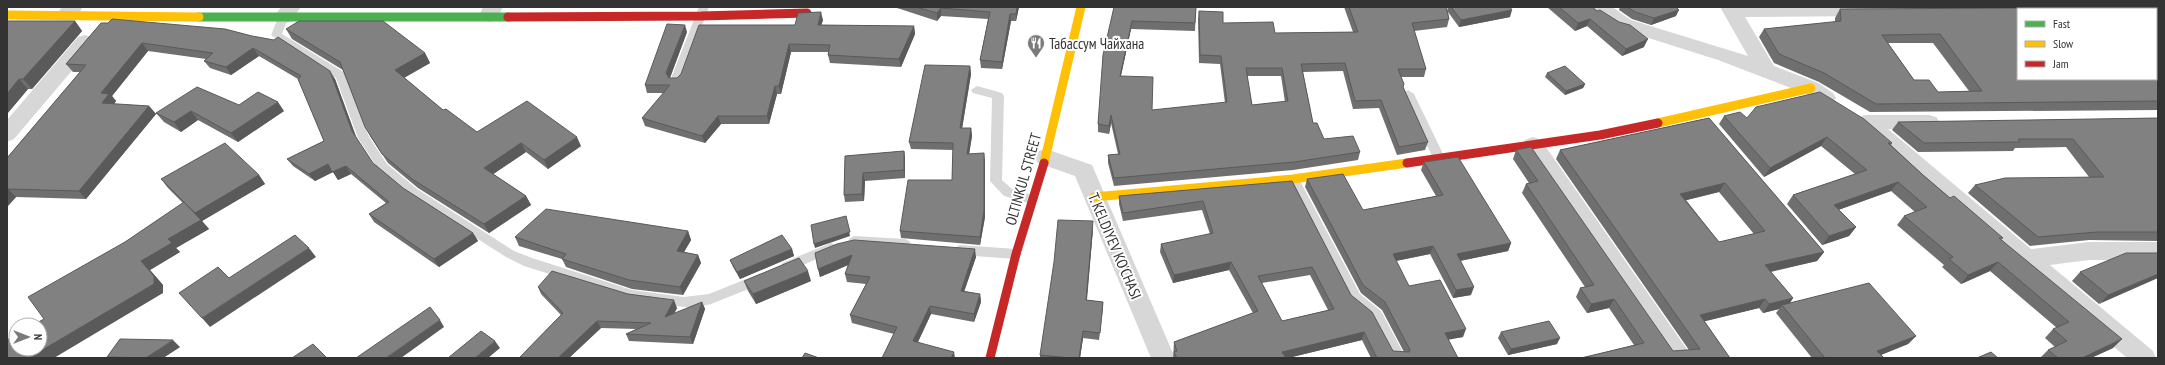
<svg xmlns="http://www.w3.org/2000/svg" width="2165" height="365" font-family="'PT Sans Narrow',sans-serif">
	<rect width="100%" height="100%" fill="#fff"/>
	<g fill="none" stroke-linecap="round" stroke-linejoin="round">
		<path fill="#d7d7d7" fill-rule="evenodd" d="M699 7H709L682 81 680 84H672L670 81Z
			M283 15 288 18 282 34 345 73 369 137 387 164 417 189 514 251 532 258 632 290 684 297 709 294 761 273 766 274 767 278 766 282 711 304 699 307H684L632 300 524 266 506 257 409 195 379 170 358 138 336 78 271 35 278 18Z
			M977 86 1002 93 1004 96 1002 180 1012 189 1036 196 1038 199 1036 202 1032 204 1004 196 990 181 992 98 973 93 971 90Z
			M1408 90 1414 94 1445 158 1443 161 1439 162 1433 158 1402 94Z
			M1293 175 1299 179 1360 294 1381 311 1406 358H1392L1371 319 1350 302 1287 179Z
			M854 236 905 239 909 241 911 244 909 247 905 249 854 246 850 244 848 241 850 238Z
			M831 243 835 245 837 248 835 251 787 272 782 271 781 267 782 263Z
			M960 245 1016 249 1020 251 1022 254 1020 257 1016 259 960 255 956 253 954 250 956 247Z"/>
		<path fill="#d7d7d7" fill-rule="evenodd" d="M62 7H83C76 17 71 23 59 19L56 15Z
			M281 7H301L290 22 283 24 276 22 273 18Z
			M483 7H503L496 20 489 22 482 20 479 16Z
			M1588 7H1612L1631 20 1748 56 1720 7H1877L1879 10 1876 14 1869 16 1745 17 1774 66 1818 83 1833 93 1836 98 1833 103 1826 105 1819 103 1804 93 1718 60 1617 28 1591 11Z
			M85 35 92 37 95 42 92 47 14 139 7 142V120L78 37Z
			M1866 115H1929L1936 117 1940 122 1936 127 1929 129H1888L2031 249 2089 242H2158V260H2089L2050 265 2153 351 2156 358H2127L1862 130 1855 122 1859 117Z
			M1533 137 1541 140 1693 358H1667L1525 150 1522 145 1525 140Z
			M1046 149 1092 165 1175 358H1151L1075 176 1038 163 1035 157 1038 151Z"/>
		<path stroke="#4caf50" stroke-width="9" d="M199 17H508"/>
		<path stroke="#ffc107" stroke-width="9" d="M7 15 199 17
			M1658 123 1811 88
			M1044 163 1081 7
			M1094 197 1293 179 1407 163"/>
		<path stroke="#c62828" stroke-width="9" d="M508 17 701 16 807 13
			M1407 163 1600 135 1658 123
			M990 358 1016 254 1044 163"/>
	</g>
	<path fill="#6f6f6f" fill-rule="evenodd" d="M894 7H1019L1016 21H1011L1002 69 981 68 980 60 988 19 941 16 937 21Z
		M1114 7H1196L1195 31 1131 29 1121 76 1152 110 1225 103 1220 64 1199 63 1198 19 1199 11 1223 23 1275 33 1353 32 1344 7H1446L1447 11 1448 7H1510V17L1459 27 1448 12 1449 19 1447 27 1414 31 1426 69 1424 77H1401L1403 87 1428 142 1425 150 1397 155 1379 108 1353 109 1343 71 1303 72 1313 123 1324 139 1360 152 1358 160 1293 170 1114 186 1108 163V155L1118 154 1111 123 1109 134 1098 132V124ZM1247 76H1281L1285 102 1252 105Z
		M1547 7H1592L1597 11 1619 22 1644 47 1622 56 1587 26 1575 31Z
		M1620 7H1711L1677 8 1676 16 1651 25 1632 19 1619 10Z
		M2022 7H2158V110L1870 112 1819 82 1774 63 1759 37 1764 29 1835 22V18L1840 9 2021 8ZM1888 43H1933L1969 91 1938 92 1914 80Z
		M823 20 821 25 914 26 915 34 901 67 830 63 828 55V52H791L781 94H777L769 124H721L705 143 645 126 642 118 664 93H647L645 85 687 32 670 78H677L795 25Z
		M7 21H75L82 31 32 89H28L7 114Z
		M101 23 225 29 335 79 356 138 373 163 403 188 473 233 478 241 439 267 374 222 369 214 386 203 351 174 338 180 333 172 315 181 293 166 287 159 324 141 298 79 259 56 231 75 210 68 204 61 206 59 148 51 112 96 116 101 114 104 149 106 156 114 86 199 16 197 7 207V158L80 72H73L66 64Z
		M286 29 425 53 430 63 404 78 443 110 477 132 581 146 548 169 526 152 493 174 526 196 531 205 489 233 418 188 388 163 370 136 343 70 292 39Z
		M970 66 971 74 962 128H971L972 136 969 154 985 160V217L980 245 901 238 900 231 952 180 953 150 911 149 909 142Z
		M1547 73 1585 84 1583 88 1565 95 1545 77Z
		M239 105 284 111 238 142 198 120 181 132 164 122 156 113Z
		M1724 116 1747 118 1892 143 1891 145 1923 175 1950 198 2003 238 2001 239 2113 348 2091 358H2040L2048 350 2055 347 2045 338 2053 329 2057 328 1990 271 1961 284 1942 267 1944 265 1897 225 1904 216 1915 212 1891 191 1838 210 1856 227 1849 236 1822 245 1787 204 1793 195 1855 174 1821 146 1764 177 1719 124Z
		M1709 118 1824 252 1817 261 1771 272 1793 298 1790 303 1916 336 1908 344 1881 355 1884 358H1812L1776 313 1779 309 1763 313 1759 308 1704 321 1730 358H1581L1634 345 1609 308 1587 313 1576 297 1580 288 1585 287 1522 193 1526 184 1529 183 1513 159 1516 150 1673 351 1689 350 1556 159 1560 150ZM1719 192 1754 234 1719 242 1686 200Z
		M2158 118V241L2089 240 2030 246 1968 193 1975 185 2089 177 2066 147 2015 148 2013 151 1918 152 1892 130 1898 122Z
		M904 151 905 158V178L865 181 864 201 845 202 844 195 845 156Z
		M1424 162 1511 243 1508 251 1460 261 1471 295 1453 298 1430 254 1396 261 1409 286 1463 337 1448 339 1458 358H1371L1362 340 1288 358H1173L1174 342 1253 313 1229 270 1173 283 1160 252 1161 244 1210 234 1202 210 1123 221 1119 204V196L1292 181 1351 295 1393 351 1404 352 1382 310 1361 293 1305 187 1307 179 1363 210 1436 196 1421 170ZM1310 275 1328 310 1282 321 1262 283Z
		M259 175 265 184 202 221 209 229 176 248 180 252 150 270 163 285V293L44 319 125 242 183 203 168 188 161 179Z
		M1093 229 1087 300 1103 302V309L1099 340 1083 338 1080 358H1040V355Z
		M688 231 691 240 684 252 698 255 701 263 683 295 632 289 566 267 562 259 519 246 515 237Z
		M792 249 794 256 740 279 733 267 730 260Z
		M815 253 976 257 964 291 980 294 981 302 974 322 931 314 918 342 955 358 894 334 852 323 850 315 866 284 847 282 845 274 848 265 820 277Z
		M2158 253 2099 304 2072 281 2080 272Z
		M744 281H811L756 304 748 291Z
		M538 287 628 294 677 308 674 314 702 302 705 309 693 344 629 341 626 334 636 329 601 328 569 358H519L561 315 541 294Z
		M1501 332 1557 344 1508 355 1498 338Z
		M180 347 163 358H109L107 357Z"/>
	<path fill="#5a5a5a" d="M1017 7H1019L1016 21V14Z
		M941 8V16L937 21V13Z
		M1512 10 1510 17 1459 27 1461 20Z
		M1679 10 1676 16 1651 25 1654 18Z
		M821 12 823 20 819 33 818 25Z
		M1010 14 1011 21 1002 69V62Z
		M1590 19 1587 26 1575 31 1578 23Z
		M75 21 82 31 32 89 23 79Z
		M1132 21 1131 29 1119 84 1120 76Z
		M685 25 687 32 669 80 666 73Z
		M914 26 915 34 901 67 899 59Z
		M1648 39 1644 47 1622 56 1626 49Z
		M142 43 148 51 112 96 116 101 109 111 102 103 101 93Z
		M789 44 791 52 781 94 779 86Z
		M253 48 259 56 231 75 226 67Z
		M425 53 430 63 400 80 395 70Z
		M970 66 971 74 961 135 960 128Z
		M330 71 335 79 357 139 352 131Z
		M19 79 28 89 7 114V94Z
		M1585 84 1583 88 1565 95 1566 91Z
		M775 86 777 94 769 124 767 116Z
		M278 102 284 111 238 142 231 133Z
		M149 106 156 114 86 199 79 191Z
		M191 111 198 120 181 132 174 122Z
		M1111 115V123L1109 134V126Z
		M718 116 721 124 705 143 702 136Z
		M971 128 972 136 968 161 967 154Z
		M577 137 581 146 548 169 544 160Z
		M1827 137 1821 146 1764 177 1770 168Z
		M521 143 526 152 489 177 484 168Z
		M904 151 905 158V178L904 170Z
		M984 153 985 160V217L980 245V237Z
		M328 164 346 166 351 174 338 180 333 172 315 181 309 174Z
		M863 173 865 181 864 201 862 194Z
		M259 175 265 184 202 221 209 229 176 248 180 252 150 270 163 285V293L54 358H32L34 355 141 261 168 239 195 213Z
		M1898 182 1891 191 1827 214 1834 205Z
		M1725 183 1719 192 1675 203 1680 194Z
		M8 189 16 197 7 207V190Z
		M526 196 531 205 489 233 484 224Z
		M846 216 850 236 815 248 814 244Z
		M1093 221V229L1086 307V300Z
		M1856 227 1849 236 1822 245 1829 236Z
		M688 231 691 240 680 259 677 251Z
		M473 233 478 241 439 267 434 259Z
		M1511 243 1508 251 1454 262 1457 254Z
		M1433 246 1430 254 1390 262 1393 254Z
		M309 248 316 257 210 327 202 318Z
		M792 249 794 256 740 279 737 272Z
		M975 249 976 257 962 298 961 291Z
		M1824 252 1817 261 1759 274 1765 265Z
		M698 255 701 263 683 295 680 287Z
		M852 255 853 263 820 277 818 269Z
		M1231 262 1229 270 1173 283 1174 275Z
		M1998 262 1990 271 1961 284 1968 275Z
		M808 271 811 281 756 304 753 294Z
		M2158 274V278L2099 304 2108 295Z
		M1474 287 1471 295 1453 298 1456 290Z
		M980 294 981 302 974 322V314Z
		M1793 298 1787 307 1782 305 1779 309 1763 313 1769 304Z
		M1614 299 1609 308 1587 313 1591 304Z
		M1765 299 1759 308 1694 324 1700 315Z
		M674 300 677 308 668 324 665 317Z
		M702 302 705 309 693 344 690 337Z
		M930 306 931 314 915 348 913 341Z
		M440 320 444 327 401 358H386Z
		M597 321 601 328 569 358H558Z
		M1466 329 1463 337 1442 341 1445 333Z
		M1083 331V338L1080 358H1079Z
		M1364 332 1362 340 1288 358H1281L1282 352Z
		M1916 336 1908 344 1873 358 1877 351Z
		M1560 338 1557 344 1508 355 1511 349Z
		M2122 339 2113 348 2091 358H2082Z
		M173 340 180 347 163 358H146Z
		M495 341 500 348 488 358H475Z
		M954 352 955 358H951Z"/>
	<path fill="#818181" stroke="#5a5a5a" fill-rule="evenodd" d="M916 7H1017L1016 14H1010L1002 62 980 60 990 12 941 8 937 13Z
		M1114 7H1196L1195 23 1132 21 1120 76 1153 77 1152 110 1227 102 1221 56 1200 55 1199 11 1223 12V23L1273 22 1275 33 1358 32 1349 7H1446L1449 19 1412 23 1426 69H1398L1404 84 1403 87 1428 142 1399 147 1381 100 1355 101 1345 63 1301 64 1313 123H1317L1324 139 1353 136 1360 152 1294 162 1114 178 1108 155 1120 154 1111 115 1109 126 1098 124 1103 55ZM1246 68H1282L1288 101 1252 105Z
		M1451 7H1510L1512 10 1461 20Z
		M1559 7H1592L1597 11 1600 10 1619 22 1630 25 1648 39 1626 49 1590 19 1578 23Z
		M1627 7H1676L1679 10 1654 18 1635 12Z
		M2025 7H2158V101L1876 104 1824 73 1779 54 1764 29 1841 21 1840 9 2024 8ZM2018 9H2156V79H2018ZM1940 34 1982 91 1938 92 1929 80H1914L1882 35Z
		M821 12 818 25 914 26 899 59 828 55 830 45 789 44 779 86H775L767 116H718L702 136 642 118 670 85H645L667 24 685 25 666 73 669 78H677L681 74 699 25H795L798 13Z
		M112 19 225 29 252 36 274 40 278 37 330 71 352 131 373 163 403 188 473 233 434 259 369 214 389 202 346 166 332 172 328 164 309 174 287 159 324 141 298 79 301 76 253 48 226 67 204 61 213 53 142 43 101 93 109 94 102 103 149 106 79 191 8 189 7 190V158L86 65 66 64 101 23H108Z
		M7 21H75L23 79H19L7 94Z
		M299 21H383L425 53 395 70 443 110 446 109 477 132 527 101 577 137 544 160 521 143 484 168 526 196 484 224 412 179 382 154 365 127 340 62 286 29Z
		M925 65 970 66 960 128H971L967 154 984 153V210L980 237 900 231 908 180H952L953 143 909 142Z
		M1565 66 1585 84 1566 91 1547 73Z
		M197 87 239 105 258 92 278 102 231 133 191 111 174 122 156 113Z
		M1820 92 1864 119 1892 143H1888L1923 175 1950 198 1954 196 2003 238H1999L2122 339 2082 358H2058L2048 350 2067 341 2053 329 2069 322 1998 262 1968 275 1949 259 1953 257 1904 216 1927 207 1898 182 1834 205 1856 227 1829 236 1793 195 1867 170 1827 137 1770 168 1724 116 1740 112 1747 118 1756 107Z
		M1709 118 1824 252 1765 265 1793 298 1769 304 1765 299 1700 315 1730 358H1581L1644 343 1614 299 1591 304 1580 288 1594 285 1526 184 1538 181 1516 150 1531 147 1673 351 1700 349 1560 150ZM1725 183 1765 231 1719 242 1680 194Z
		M2158 118V232H2097L2038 237 1975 185 2005 178 2104 177 2073 139H2018L2020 142 1924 143 1898 122Z
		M225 143 259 175 195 213 161 179Z
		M904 151V170L863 173 862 194 844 195 845 156Z
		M1458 157 1511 243 1457 254 1474 287 1456 290 1433 246 1393 254 1409 286 1440 280 1466 329 1445 333 1458 358H1377L1364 332 1282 352 1286 358H1177L1174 352 1177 351 1174 342 1258 311 1231 262 1174 275 1161 244 1213 233 1203 201 1123 213 1119 196 1292 181 1351 295 1372 312 1393 351 1409 352 1410 350 1385 302 1363 285 1307 179 1343 174 1363 210 1443 195 1424 162ZM1312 267 1334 309 1282 321 1258 276Z
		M184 202 201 220 168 239 172 243 141 261 154 276V284L34 355 32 358H7V340L16 335V349H40V325H33L44 319 28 297 125 242Z
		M546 209 688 231 677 251 698 255 680 287 629 280 562 259 566 254 515 237Z
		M846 216 850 232 814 244 811 225Z
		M1058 220 1093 221 1086 300 1103 302 1100 333 1083 331 1079 358H1071L1040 355 1054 262Z
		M295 235 309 248 202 318 179 293 218 267 229 278Z
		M782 235 792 249 737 272 730 260Z
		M854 240 975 249 961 291 980 294 974 314 930 306 913 341 954 352 951 358H882L897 327 850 315 870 277 845 274 852 255 818 269 815 253 837 244Z
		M2126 253H2158V274L2108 295 2080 272Z
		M799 258 808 271 753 294 744 281Z
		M552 271 628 294 674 300 665 317 702 302 690 337 626 334 651 323 597 321 558 358H519L563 313 538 287Z
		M1869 283 1916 336 1877 351 1884 358H1825L1782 305Z
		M430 307 440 320 386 358H356Z
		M1549 321 1560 338 1511 349 1501 332Z
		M481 331 495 341 475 358H448Z
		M120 339 173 340 146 358 107 357Z
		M313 344 327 358H292Z
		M1991 352 1998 358H1977Z
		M805 353 819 358H802Z"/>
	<defs>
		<g id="restaurant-pin" transform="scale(0.9)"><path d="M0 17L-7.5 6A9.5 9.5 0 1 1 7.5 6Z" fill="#7a7a7a" stroke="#fff"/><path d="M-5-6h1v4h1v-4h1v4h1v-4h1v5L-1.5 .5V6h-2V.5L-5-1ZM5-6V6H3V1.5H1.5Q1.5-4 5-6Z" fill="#fff"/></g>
	</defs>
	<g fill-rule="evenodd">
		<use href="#restaurant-pin" x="1036" y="43"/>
	</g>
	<g text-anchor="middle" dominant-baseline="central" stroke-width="4" stroke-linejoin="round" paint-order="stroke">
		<g font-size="15" fill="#333" stroke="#fff" text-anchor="start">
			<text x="1049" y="43">Табассум Чайхана</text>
		</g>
		<g font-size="15" fill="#333" stroke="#fff">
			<text transform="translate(1023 179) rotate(-74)">OLTINKUL STREET</text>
			<text transform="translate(1115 246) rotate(67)">T. KELDIYEV KO'CHASI</text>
		</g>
	</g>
	<rect width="2165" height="365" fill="none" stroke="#333333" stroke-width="16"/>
	<rect x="2017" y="8" width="140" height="72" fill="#ffffff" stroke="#adadad"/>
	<rect x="2025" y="21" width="20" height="6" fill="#4caf50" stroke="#adadad"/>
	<text x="2053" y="28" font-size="12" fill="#333333">Fast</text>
	<rect x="2025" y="41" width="20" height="6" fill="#ffc107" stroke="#adadad"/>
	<text x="2053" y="48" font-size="12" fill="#333333">Slow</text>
	<rect x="2025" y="61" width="20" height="6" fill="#c62828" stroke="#adadad"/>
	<text x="2053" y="68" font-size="12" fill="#333333">Jam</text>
	<g transform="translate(28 337) rotate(90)"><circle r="19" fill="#ffffff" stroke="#adadad"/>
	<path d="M0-3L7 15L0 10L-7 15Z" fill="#7a7a7a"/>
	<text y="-6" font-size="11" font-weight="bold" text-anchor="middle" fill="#333333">N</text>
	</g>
</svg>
